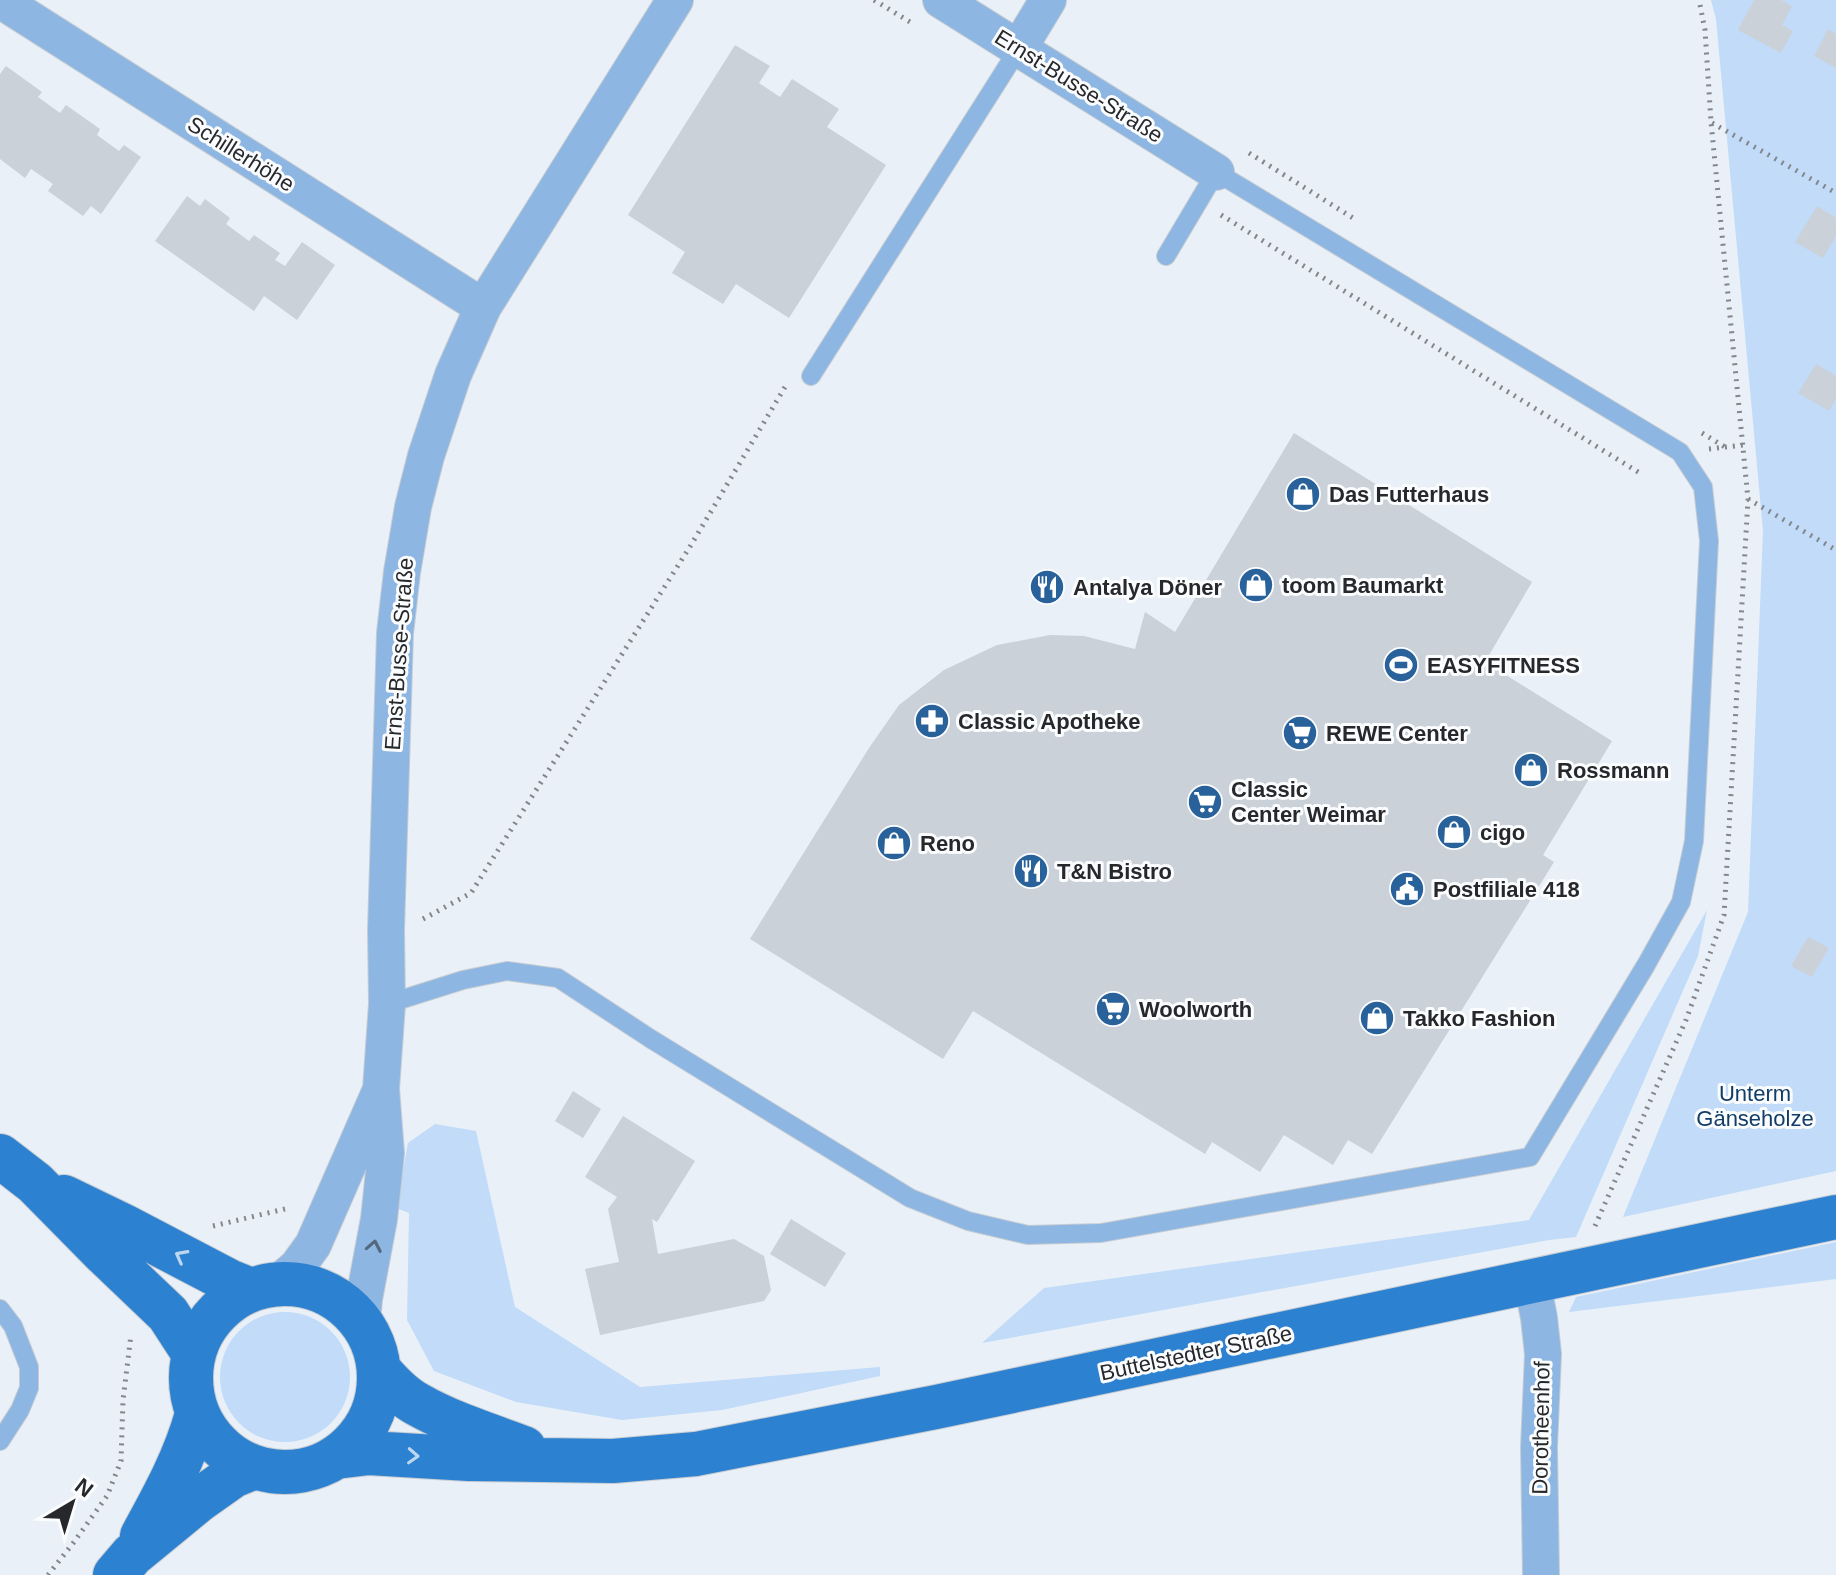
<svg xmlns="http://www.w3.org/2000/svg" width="1836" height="1575" font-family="Arial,sans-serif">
	<rect width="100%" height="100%" fill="#e9f0f7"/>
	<path fill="#c1dbf8" d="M1711 0H1836V1171L1623 1217 1748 912 1763 531 1716 19Z
		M1707 910 1698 956 1576 1237 1549 1240 982 1343 1044 1288 1529 1220Z
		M435 1124 476 1131 515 1307 640 1387 880 1367V1376L722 1410 622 1420 516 1402 434 1371 407 1320 409 1213 396 1208 408 1143Z
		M1836 1242V1279L1569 1312 1576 1297Z
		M220 1377a65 65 0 1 1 130 0a65 65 0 1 1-130 0Z"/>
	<path fill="#cad1d8" d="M1754 0H1781L1792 6 1782 25 1793 31 1781 53 1738 30Z
		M1828 29 1836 34V68L1814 56Z
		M735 45 770 66 759 83 780 97 792 79 839 109 827 127 886 165 789 318 736 284 723 304 672 273 685 252 628 215Z
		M6 66 42 92 38 97 60 113 66 105 100 129 97 135 119 151 124 145 141 157 101 214 91 206 83 216 48 191 53 184 31 169 25 178 0 159V74Z
		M187 196 200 206 205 199 230 218 226 224 249 241 254 235 280 253 275 260 285 266 302 242 335 265 297 320 264 296 254 311 155 241Z
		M1817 206 1836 218V236L1823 258 1795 242Z
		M1816 364 1836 376V399L1829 411 1798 393Z
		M1294 433 1532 582 1485 662 1612 741 1543 855 1554 862 1372 1154 1348 1140 1333 1165 1284 1135 1260 1172 1212 1142 1205 1154 973 1011 943 1059 750 939 869 748 899 705 944 670 997 645 1050 635 1084 636 1135 649 1145 612 1175 632Z
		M1808 937 1829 948 1812 977 1791 966Z
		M573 1091 601 1109 583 1138 555 1121Z
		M623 1116 695 1161 657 1222 652 1219 658 1254 734 1239 764 1256 771 1290 764 1301 600 1335 585 1269 619 1262 608 1209 617 1197 585 1177Z
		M791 1219 846 1253 825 1287 770 1254Z"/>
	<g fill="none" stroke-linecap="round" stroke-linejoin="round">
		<g stroke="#c6ccd2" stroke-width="20">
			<path id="lane" d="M811 376 1019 48
				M387 1004 463 980 507 971 558 978 651 1039 910 1198 968 1221 1028 1235 1101 1233 1530 1157 1646 965 1681 902 1694 841 1709 541 1703 487 1680 452 1216 172 1166 256
				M0 1309 13 1326 29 1367V1388L20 1410 0 1441"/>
		</g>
		<g stroke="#c6ccd2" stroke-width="38">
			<path id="street" d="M0 0 483 307
				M941 0 1216 172
				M1019 48 1048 0
				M1532 1282 1539 1318 1543 1354 1539 1447 1541 1575
				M277 1284 297 1267 313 1245 379 1094
				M362 1323 364 1299 379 1219 386 1153 381 1089 387 1004 386 930 395 633 402 572 413 507 426 456 453 375 483 307 675 0"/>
		</g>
		<g stroke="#c6ccd2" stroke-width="46">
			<path id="primary" d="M0 1156 35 1183 103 1252 168 1314 194 1354
				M64 1197 124 1226 229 1281 251 1290
				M191 1378a94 94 0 1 1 188 0a94 94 0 1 1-188 0Z
				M379 1370C390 1383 402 1396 417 1404 450 1423 489 1435 524 1448
				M336 1457 369 1453 469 1459 613 1461 696 1454 936 1407 1836 1217
				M142 1536C164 1496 185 1458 197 1414
				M115 1575 132 1555 199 1500 233 1476 255 1467"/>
		</g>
		<path stroke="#83878c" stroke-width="5" stroke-dasharray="2 6" stroke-linecap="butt" d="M874 0 910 22
			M1712 123 1836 193
			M1249 153 1353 218
			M1221 215 1643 475
			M1702 433 1725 447
			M1709 449 1743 445
			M1748 499 1836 550
			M423 919 471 893 691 545 785 387 788 385
			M213 1226 289 1208
			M1595 1226 1686 1020 1724 915 1748 499 1711 122 1705 30 1699 0
			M48 1575 74 1542 107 1496 121 1461 123 1400 131 1335"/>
		<use href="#lane" stroke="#8db6e2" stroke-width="18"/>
		<use href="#street" stroke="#8db6e2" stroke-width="36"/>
		<use href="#primary" stroke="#2c81d1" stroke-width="44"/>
	</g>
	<defs><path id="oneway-chevron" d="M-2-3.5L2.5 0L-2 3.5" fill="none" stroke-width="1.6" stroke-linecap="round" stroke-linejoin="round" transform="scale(2)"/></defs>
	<use stroke="#54687d" href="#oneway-chevron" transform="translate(374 1246) rotate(-79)"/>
	<g stroke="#bdd7f0">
		<use href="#oneway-chevron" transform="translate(181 1256) rotate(-152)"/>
		<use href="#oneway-chevron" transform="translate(413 1456) rotate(3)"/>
	</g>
	<defs>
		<g id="shop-disc" transform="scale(1.8)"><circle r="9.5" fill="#29629a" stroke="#fbfcfe"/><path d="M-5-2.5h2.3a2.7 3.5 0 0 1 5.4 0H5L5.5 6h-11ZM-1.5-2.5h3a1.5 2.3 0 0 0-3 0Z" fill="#fff"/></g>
		<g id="restaurant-disc" transform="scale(1.8)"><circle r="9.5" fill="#29629a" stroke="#fbfcfe"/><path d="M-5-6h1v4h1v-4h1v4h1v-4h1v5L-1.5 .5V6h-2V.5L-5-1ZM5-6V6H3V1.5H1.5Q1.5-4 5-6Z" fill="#fff"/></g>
		<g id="stadium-disc" transform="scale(1.8)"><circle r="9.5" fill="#29629a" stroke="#fbfcfe"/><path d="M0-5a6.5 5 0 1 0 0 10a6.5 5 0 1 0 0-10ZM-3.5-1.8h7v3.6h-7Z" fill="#fff"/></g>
		<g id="pharmacy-disc" transform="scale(1.8)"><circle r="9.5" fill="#29629a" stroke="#fbfcfe"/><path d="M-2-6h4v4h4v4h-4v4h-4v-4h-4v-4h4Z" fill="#fff"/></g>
		<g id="supermarket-disc" transform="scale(1.8)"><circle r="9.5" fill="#29629a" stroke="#fbfcfe"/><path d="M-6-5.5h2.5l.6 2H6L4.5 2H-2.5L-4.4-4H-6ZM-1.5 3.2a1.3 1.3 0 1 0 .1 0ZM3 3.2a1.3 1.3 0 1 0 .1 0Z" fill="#fff"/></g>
		<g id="civic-disc" transform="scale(1.8)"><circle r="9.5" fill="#29629a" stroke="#fbfcfe"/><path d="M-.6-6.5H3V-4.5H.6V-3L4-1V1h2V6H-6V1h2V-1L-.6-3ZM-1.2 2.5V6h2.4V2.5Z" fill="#fff"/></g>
	</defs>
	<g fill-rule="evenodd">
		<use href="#shop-disc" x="1303" y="494"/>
		<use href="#shop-disc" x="1256" y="585"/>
		<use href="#restaurant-disc" x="1047" y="587"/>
		<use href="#stadium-disc" x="1401" y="665"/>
		<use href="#pharmacy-disc" x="932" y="721"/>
		<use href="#supermarket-disc" x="1300" y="733"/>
		<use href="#shop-disc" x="1531" y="770"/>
		<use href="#supermarket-disc" x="1205" y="802"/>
		<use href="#shop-disc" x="1454" y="832"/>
		<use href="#shop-disc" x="894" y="843"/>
		<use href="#restaurant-disc" x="1031" y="871"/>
		<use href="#civic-disc" x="1407" y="889"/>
		<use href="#supermarket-disc" x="1113" y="1009"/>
		<use href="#shop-disc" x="1377" y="1018"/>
	</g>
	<g text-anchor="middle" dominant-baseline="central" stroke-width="6" stroke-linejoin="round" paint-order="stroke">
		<g font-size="22" fill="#26282b" stroke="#fbfcfe">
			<text transform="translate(1079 86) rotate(32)">Ernst-Busse-Straße</text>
			<text transform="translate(241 154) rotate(32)">Schillerhöhe</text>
			<text transform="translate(399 654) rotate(-86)">Ernst-Busse-Straße</text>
			<text transform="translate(1196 1353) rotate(-12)">Buttelstedter Straße</text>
			<text transform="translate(1541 1428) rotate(-89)">Dorotheenhof</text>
		</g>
		<g font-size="22" font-weight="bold" fill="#26282b" stroke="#fbfcfe" text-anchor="start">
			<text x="1329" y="494">Das Futterhaus</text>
			<text x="1282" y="585">toom Baumarkt</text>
			<text x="1073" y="587">Antalya Döner</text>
			<text x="1427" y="665">EASYFITNESS</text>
			<text x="958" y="721">Classic Apotheke</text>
			<text x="1326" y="733">REWE Center</text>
			<text x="1557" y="770">Rossmann</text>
			<text x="1231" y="789">Classic<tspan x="1231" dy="25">Center Weimar</tspan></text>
			<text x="1480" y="832">cigo</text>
			<text x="920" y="843">Reno</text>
			<text x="1057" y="871">T&amp;N Bistro</text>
			<text x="1433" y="889">Postfiliale 418</text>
			<text x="1139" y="1009">Woolworth</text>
			<text x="1403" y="1018">Takko Fashion</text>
		</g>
		<g font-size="22" fill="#123d66" stroke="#fbfcfe">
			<text x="1755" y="1093">Unterm<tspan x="1755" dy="25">Gänseholze</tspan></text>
		</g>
	</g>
	<g transform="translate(72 1503) rotate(38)" stroke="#fbfcfe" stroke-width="6" paint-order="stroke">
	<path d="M0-6L14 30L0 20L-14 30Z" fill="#26282b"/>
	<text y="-12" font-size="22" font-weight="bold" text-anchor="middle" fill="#26282b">N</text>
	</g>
</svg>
